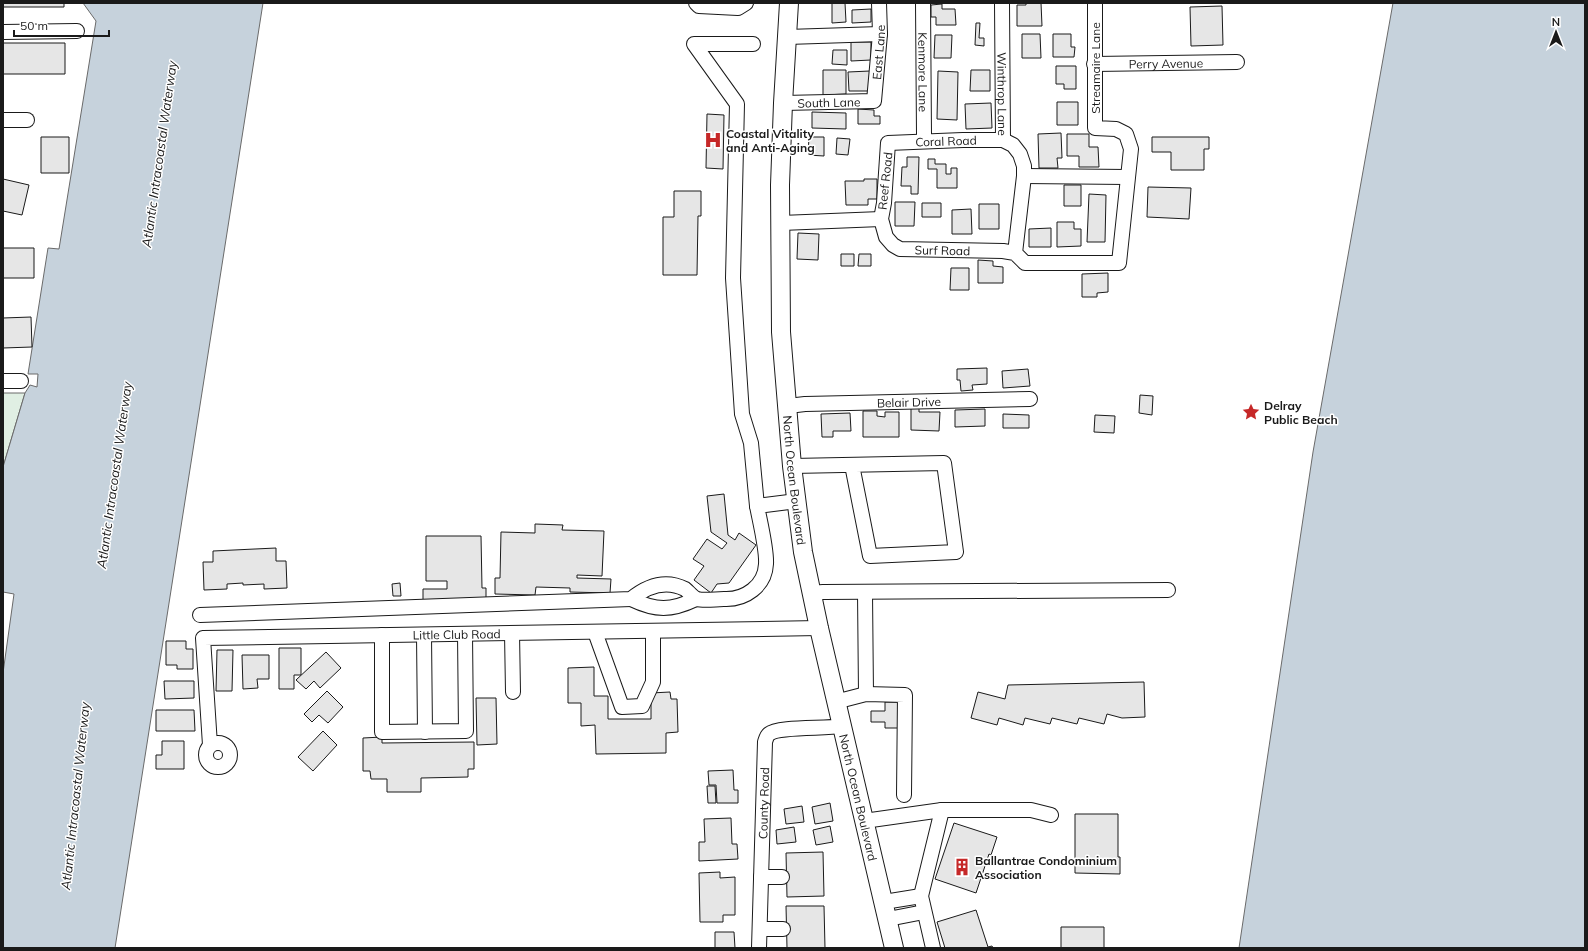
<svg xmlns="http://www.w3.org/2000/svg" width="1588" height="951" font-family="Mulish,sans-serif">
	<rect width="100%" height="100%" fill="#fff"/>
	<path fill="#e0efe3" stroke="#6a6a6a" d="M3 393H25L3 467Z"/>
	<path fill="#c6d2dc" stroke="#6a6a6a" d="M83 3H263L115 948H3V673L14 594 3 592V467L25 393 30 385 37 387 38 374H28L48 248 59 249 96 21Z
		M1393 3H1585V948H1239L1313 452Z"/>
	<path fill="#e6e6e6" stroke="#1a1a1a" d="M3 3H64V7H3Z
		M832 3H845L846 22 832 23Z
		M1026 3H1041L1042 26H1017V5H1026Z
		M942 4V9H955L956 25H936V17H931V5Z
		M1222 6 1223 45 1191 46 1190 7Z
		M871 9V22L852 23V10Z
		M976 23H980L979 38H984V46L975 45Z
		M1022 34H1040L1041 58H1022Z
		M1053 34H1071V47H1075L1074 57H1053Z
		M935 35H952L951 58H934Z
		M851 42H871V60L851 61Z
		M3 43H65V74H3Z
		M833 50H847V65L832 64Z
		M1056 66H1076V89H1064V84H1056Z
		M823 70H846V94L823 95Z
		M971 70H990V91H970Z
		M870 71 871 91H849L848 72Z
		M938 71 958 72 957 120 937 119Z
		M1057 102H1078V125H1057Z
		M991 103 992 128 966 129 965 104Z
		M858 109 874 110V116H880V124H858Z
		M812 112 846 113V129L812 128Z
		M707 114 724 115 723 169 706 168Z
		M1061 133 1062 158H1057L1058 168H1039L1038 134Z
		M1067 134H1089V147H1098L1099 167H1079V156H1067Z
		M41 137H69V173H41Z
		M809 137H824V156L808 155Z
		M1152 137H1209V149H1204V170H1171V152H1152Z
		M837 138 850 139 848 155 836 154Z
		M907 157H919L918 194H911V186H901L902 167H907Z
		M928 159H935V164H946V174H951V168H957V188H937V169H928Z
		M3 179 29 185 22 215 3 211Z
		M864 179H877V199H868V205H846L845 181H864Z
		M1064 185H1081V206H1064Z
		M1148 187 1191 188 1189 219 1147 217Z
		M674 191H701V216H698L697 275H663V217H674Z
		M1089 194 1106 195 1105 242H1087Z
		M895 202H915L914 226H895Z
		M922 203H941V217H922Z
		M979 204H999V229H979Z
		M971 209 972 234H952V210Z
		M1057 222H1074V229H1081V246L1057 247Z
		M1051 228V247H1029V229Z
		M798 233 819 234 818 260 797 259Z
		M3 248H34V278H3Z
		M841 254H854V266H841Z
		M859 254H871V266H858Z
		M978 260 993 261V266L1003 267V283H978Z
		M951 268H969V290H950Z
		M1108 273V292L1097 293V297H1082V274Z
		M31 317 32 347 3 348V318Z
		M987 368V384L972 385 973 390 961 391 960 380H957V369Z
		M1028 369 1030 386 1003 388 1002 371Z
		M1140 395 1153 396 1152 415 1139 413Z
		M911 408H919V412H940L939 431 911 430Z
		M985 409V426L955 427V410Z
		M863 411H877V416L885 417V412H899V437H863Z
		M850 413 851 431H833V437H822L821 414Z
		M1003 414 1029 415V428H1003Z
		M1095 415 1115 416 1114 433 1094 432Z
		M724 494 728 535 735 540 739 533 756 545 729 583 717 584 711 593 694 580 704 566 693 559 707 539 722 549 727 543 711 532 707 496Z
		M535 524 563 525 562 530 604 531 602 576 577 575V578L611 579 610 593 570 592V588L536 587 535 595 495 594V578H500L501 532 535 533Z
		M426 536H481L482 588H486V602H423V589H447V581H426Z
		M276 548V561H286L287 588 264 589V584L243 585V583L227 584V589L204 590 203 562H213V551Z
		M400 583 401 596H393L392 584Z
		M166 641H186V649H193V669H177V665H166Z
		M279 648H301V675H294V689H279Z
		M217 650H233L232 691H216Z
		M326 652 341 668 320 688 314 681 306 689 296 680Z
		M242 655H269V679H257L258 688 243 689Z
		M594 667V696H608V719H651V693L670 692 671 699H677L678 732 666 733V753L596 754 595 725 581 726V703H568V668Z
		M164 681H194V698L165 699Z
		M1144 682 1145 717 1122 718 1107 714 1104 724 1079 718 1077 724 1052 718 1050 724 1025 718 1023 725 999 718 997 725 971 718 978 692 1005 699 1008 685Z
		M327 691 343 707 328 723 319 715 312 722 304 714Z
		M476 698H496L497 744 477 745Z
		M885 702H899L900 728H885V722H871V711H885Z
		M156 710H194L195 731H156Z
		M323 731 337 745 313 771 298 757Z
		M382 737V743L474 742V769H468V777L421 778V792H387V779H371L370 771H363V738Z
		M162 741H184V769H156V755H162Z
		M733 770 734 790H738V803H717L716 785H709L708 771Z
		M707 786H715L716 803H708Z
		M830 803 833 821 815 824 812 807Z
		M802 806 804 822 786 824 784 809Z
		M1075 814H1118V857H1120V874L1075 873Z
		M731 818 732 844H737L738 859 699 861V842H705L704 819Z
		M954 823 997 837 991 855 989 854 976 893 935 879Z
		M830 826 833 842 816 845 813 830Z
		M794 827 796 842 777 844 776 830Z
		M823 852 824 896 787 897 786 853Z
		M720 872V878L735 877V915H723V922H700L699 873Z
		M786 906H824L825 948H787Z
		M976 910 988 947 992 946 993 948H945L937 922Z
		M1061 927H1104V948H1061Z
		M715 932H734L735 948H715Z"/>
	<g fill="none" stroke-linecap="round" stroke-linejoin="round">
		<g stroke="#1a1a1a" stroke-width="16">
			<g id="minor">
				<path d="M696 3 699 6 738 8 746 3"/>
				<path id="s1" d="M923 3 924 135 926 141"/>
				<path id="s2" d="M1002 3 1003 140"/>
				<path d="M3 32 77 31"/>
				<path d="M787 37 880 34"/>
				<path d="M753 44H694L737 104 733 278 742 414 751 443 757 506"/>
				<path id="s3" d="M1094 64 1237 62"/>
				<path id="s4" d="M783 103 874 101 880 34 879 3"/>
				<path d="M3 120H27"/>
				<path d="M1024 176 1127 177"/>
				<path d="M781 223 881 219"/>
				<path id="s5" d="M1015 253 1024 176V166L1020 154 1013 145 1003 140H963L888 143 884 203 881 219 886 237 893 245 900 249 1003 251 1015 253 1025 263H1119L1131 149 1126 134 1116 129 1095 128V3"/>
				<path d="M3 381H21"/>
				<path id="s6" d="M788 406 805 404 1030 399"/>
				<path d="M792 466 944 463 956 552 870 556 852 465"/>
				<path d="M812 593 823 592 1168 590"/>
				<path d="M865 593 866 694"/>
				<path d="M631 599C656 611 671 611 696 599"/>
				<path d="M200 615 631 599C647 586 665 579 685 589 689 592 692 597 697 599 704 601 716 599 724 599 745 600 765 586 766 564 767 550 760 522 757 506L797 501"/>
				<path d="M595 632 622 707 642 706 653 682V631"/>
				<path d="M512 633 513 692"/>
				<path d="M382 635V732L466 731 465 634"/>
				<path d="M424 635 425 732"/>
				<path d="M835 702 866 694 905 695 904 795"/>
				<circle cx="218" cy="755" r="12"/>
				<path id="s7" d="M210 745 203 638 819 628"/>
				<path d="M864 821 942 810"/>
				<path d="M761 877H782"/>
				<path d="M884 902 921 896"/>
				<path d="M888 919 924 912"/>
				<path d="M760 929H783"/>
				<path id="s8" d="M759 948 765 742C766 739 767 735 769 734 778 726 826 729 841 726"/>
				<path d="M933 948 921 896 942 810H1031L1051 815"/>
			</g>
		</g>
		<g stroke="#1a1a1a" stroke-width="20">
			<g id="major">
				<path id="s9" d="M789 3 783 103 780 185 781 332 792 466 803 552 819 628 894 948"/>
			</g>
		</g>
		<use href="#minor" stroke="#fff" stroke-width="14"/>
		<use href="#major" stroke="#fff" stroke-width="18"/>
	</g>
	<defs>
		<g id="hospital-bare" transform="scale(1.38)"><path d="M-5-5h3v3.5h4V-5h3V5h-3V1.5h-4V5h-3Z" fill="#c62828" stroke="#fff" stroke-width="2.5" paint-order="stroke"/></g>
		<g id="sight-bare" transform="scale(1.38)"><path d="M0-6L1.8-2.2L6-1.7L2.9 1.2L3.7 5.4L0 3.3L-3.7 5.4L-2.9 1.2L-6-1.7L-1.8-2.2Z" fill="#c62828" stroke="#fff" stroke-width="2.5" paint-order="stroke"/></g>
		<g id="building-bare" transform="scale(1.38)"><path d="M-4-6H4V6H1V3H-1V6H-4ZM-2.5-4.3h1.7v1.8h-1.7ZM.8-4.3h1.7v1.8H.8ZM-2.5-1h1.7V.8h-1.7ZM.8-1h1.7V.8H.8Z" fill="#c62828" stroke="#fff" stroke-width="2.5" paint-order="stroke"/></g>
	</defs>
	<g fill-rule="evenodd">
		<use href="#hospital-bare" x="713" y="140"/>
		<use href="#sight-bare" x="1251" y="412"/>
		<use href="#building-bare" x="962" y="867"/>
	</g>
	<g text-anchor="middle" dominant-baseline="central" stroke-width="3" stroke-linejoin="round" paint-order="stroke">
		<g font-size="12" fill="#1a1a1a" stroke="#fff">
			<text stroke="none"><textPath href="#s4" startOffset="140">East Lane</textPath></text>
			<text stroke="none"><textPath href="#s3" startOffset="72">Perry Avenue</textPath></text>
			<text transform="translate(1095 68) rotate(-90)">Streamaire Lane</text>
			<text stroke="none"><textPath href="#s1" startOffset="69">Kenmore Lane</textPath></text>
			<text stroke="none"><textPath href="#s2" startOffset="91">Winthrop Lane</textPath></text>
			<text stroke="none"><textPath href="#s4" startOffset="46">South Lane</textPath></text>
			<text transform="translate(946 141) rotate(-2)">Coral Road</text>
			<text transform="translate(885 181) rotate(-84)">Reef Road</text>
			<text stroke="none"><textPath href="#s5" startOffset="394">Surf Road</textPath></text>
			<text stroke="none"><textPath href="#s6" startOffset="121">Belair Drive</textPath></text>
			<text stroke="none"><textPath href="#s9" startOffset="478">North Ocean Boulevard</textPath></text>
			<text stroke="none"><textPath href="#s7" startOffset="361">Little Club Road</textPath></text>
			<text stroke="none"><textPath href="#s9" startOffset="802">North Ocean Boulevard</textPath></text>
			<text stroke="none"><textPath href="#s8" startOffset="145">County Road</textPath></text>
		</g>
		<g font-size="12" font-weight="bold" fill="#1a1a1a" stroke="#fff" text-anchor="start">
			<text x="726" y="133">Coastal Vitality<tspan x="726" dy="14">and Anti-Aging</tspan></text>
			<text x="1264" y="405">Delray<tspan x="1264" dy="14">Public Beach</tspan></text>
			<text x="975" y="860">Ballantrae Condominium<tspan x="975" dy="14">Association</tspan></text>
		</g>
		<g font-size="13" font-style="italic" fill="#1a1a1a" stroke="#fff">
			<text transform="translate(159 154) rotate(-82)">Atlantic Intracoastal Waterway</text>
			<text transform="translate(114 475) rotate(-82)">Atlantic Intracoastal Waterway</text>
			<text transform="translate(75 796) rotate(-84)">Atlantic Intracoastal Waterway</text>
		</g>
	</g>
	<rect width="1588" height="951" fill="none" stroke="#1a1a1a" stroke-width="8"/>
	<g transform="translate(1556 32)" stroke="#ffffff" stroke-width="3" paint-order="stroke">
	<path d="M0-3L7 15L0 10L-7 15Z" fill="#1a1a1a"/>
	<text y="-6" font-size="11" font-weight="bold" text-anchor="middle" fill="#1a1a1a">N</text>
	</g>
	<path d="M14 30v6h95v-6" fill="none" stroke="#1a1a1a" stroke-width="2"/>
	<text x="20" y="30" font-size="12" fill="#1a1a1a" stroke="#ffffff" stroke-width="3" paint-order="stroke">50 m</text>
</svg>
